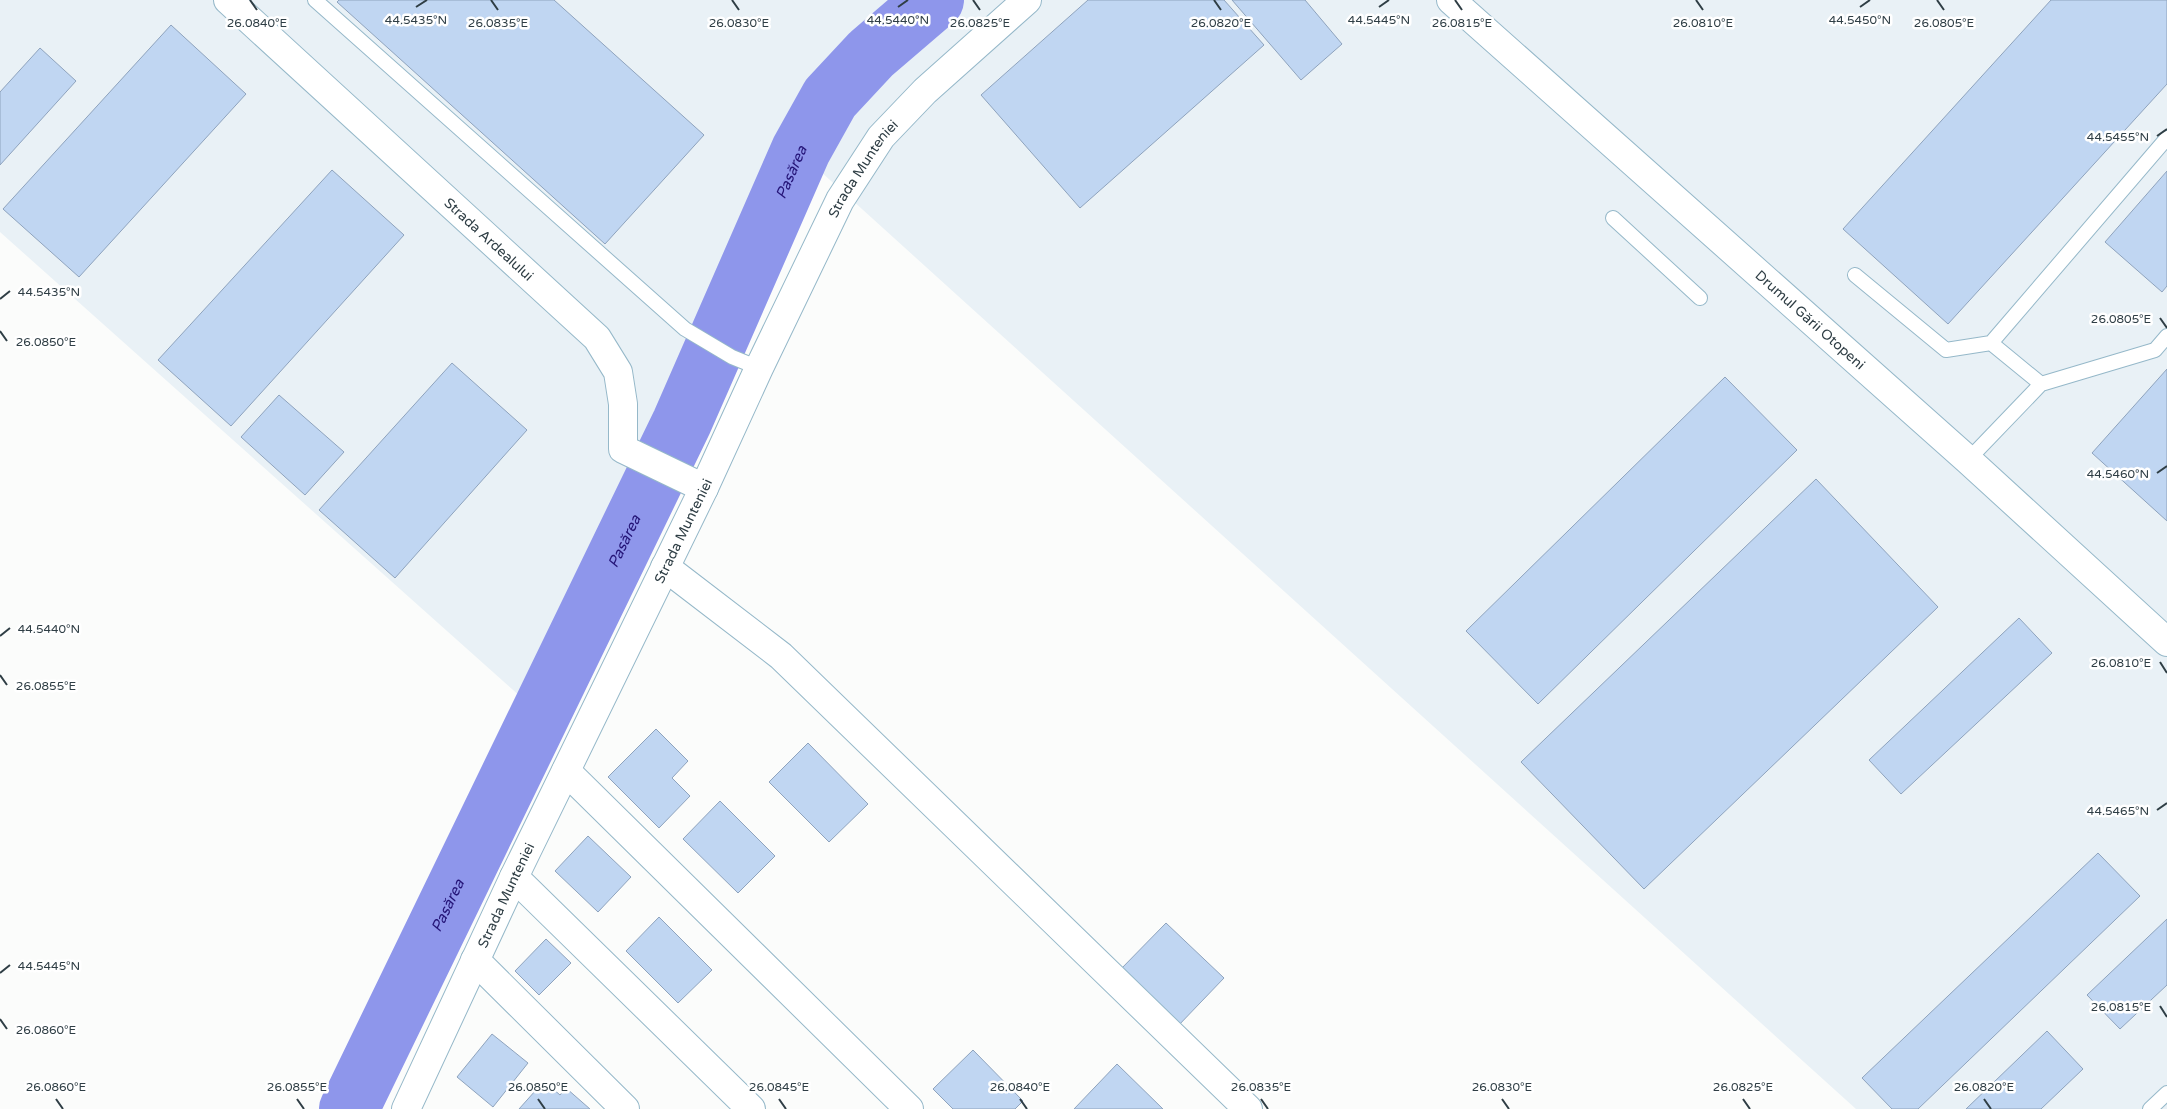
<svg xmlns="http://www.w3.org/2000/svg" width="2167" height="1109" font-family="'Varela Round',sans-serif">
	<rect width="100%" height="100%" fill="#fbfcfb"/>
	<path fill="#e9f1f6" d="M0 0H2167V1109H1856L820 171 745 348 559 731 0 232Z"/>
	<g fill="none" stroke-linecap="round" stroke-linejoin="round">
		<path stroke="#8e96eb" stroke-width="60" id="s1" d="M349 1109 682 422 801 150 830 98 871 54 934 0"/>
	</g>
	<path fill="#c0d6f2" stroke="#8ea3bd" d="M339 0H554L704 135 605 244 337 2Z
		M1088 0H1224L1264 45 1080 208 981 95Z
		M1232 0H1305L1342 44 1301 80Z
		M2051 0H2167V84L1948 324 1843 229Z
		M171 25 246 94 79 277 3 209Z
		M40 48 76 81 0 165V92Z
		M332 170 404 235 231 426 158 360Z
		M2167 171V286L2162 292 2105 242Z
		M452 363 527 430 395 578 319 510Z
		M2167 369V521L2092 453Z
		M1725 377 1797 450 1538 704 1466 631Z
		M279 395 344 452 305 495 241 437Z
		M1816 479 1938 607 1644 889 1521 762Z
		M2019 618 2052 653 1901 794 1869 760Z
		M656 729 688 761 672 778 690 796 659 828 608 777Z
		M808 743 868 804 829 842 769 782Z
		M720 801 775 856 738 893 683 839Z
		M588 836 631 877 598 912 555 871Z
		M2098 853 2140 896 1918 1109H1892L1862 1078Z
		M659 917 712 970 678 1003 626 951Z
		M2167 919V985L2120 1029 2087 995Z
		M1166 923 1224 978 1177 1027 1119 971Z
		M546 939 571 963 539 995 515 971Z
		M2047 1031 2083 1069 2041 1109H1966Z
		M492 1034 528 1063 493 1107 457 1077Z
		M973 1050 1023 1101 1015 1109H953L933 1089Z
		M1117 1064 1163 1109H1074Z
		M544 1081 560 1095 566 1088 590 1109H519Z"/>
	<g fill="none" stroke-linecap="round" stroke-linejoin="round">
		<g stroke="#95b8c9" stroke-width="16">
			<path id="lane" d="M315 0 685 329 732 357 759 368
				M1613 218 1700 298
				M1855 275 1946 350 1991 343
				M2041 384 1991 343 2167 138
				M1968 460 2041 384 2155 350 2167 336
				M2150 1109 2167 1093"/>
		</g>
		<g stroke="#95b8c9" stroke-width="30">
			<g id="street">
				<path id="s2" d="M228 0 597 338 618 372 623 404V449L704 488"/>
				<path d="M665 567 781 656 1248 1109"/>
				<path d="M566 771 909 1109"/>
				<path d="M514 877 751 1109"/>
				<path d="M475 960 625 1109"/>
				<path id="s3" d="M406 1109 514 877 704 488 759 368 840 200 881 137 925 91 1027 0"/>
			</g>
		</g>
		<g stroke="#95b8c9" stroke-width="30">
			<g id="secondary">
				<path id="s4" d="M1451 0 1968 460 2167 642"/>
			</g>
		</g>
		<use href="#lane" stroke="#fff" stroke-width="14"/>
		<use href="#street" stroke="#fff" stroke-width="28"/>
		<use href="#secondary" stroke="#fff" stroke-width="28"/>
	</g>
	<path fill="none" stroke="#2f3e45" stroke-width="2" d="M250 0 257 10M491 0 498 10M732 0 739 10M973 0 980 10M1214 0 1221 10M1455 0 1462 10M1696 0 1703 10M1937 0 1944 10M416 7 427 0M898 7 908 0M1379 7 1389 0M1860 7 1870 0M2157 136 2167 129M0 299 10 291M2160 318 2167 328M0 331 7 341M2157 473 2167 466M0 636 10 628M2160 662 2167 673M0 675 7 685M2157 810 2167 803M0 973 10 965M2160 1006 2167 1017M0 1019 7 1029M56 1099 63 1109M297 1099 304 1109M538 1099 545 1109M779 1099 786 1109M1020 1099 1027 1109M1261 1099 1268 1109M1502 1099 1509 1109M1743 1099 1750 1109M1984 1099 1991 1109"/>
	<g text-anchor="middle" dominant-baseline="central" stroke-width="5" stroke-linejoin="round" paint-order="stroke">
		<g font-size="14" fill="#2f3e45" stroke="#fff">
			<text stroke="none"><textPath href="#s3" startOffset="1046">Strada Munteniei</textPath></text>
			<text stroke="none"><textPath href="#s2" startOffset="354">Strada Ardealului</textPath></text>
			<text stroke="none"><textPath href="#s4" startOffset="481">Drumul Gării Otopeni</textPath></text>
			<text stroke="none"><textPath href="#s3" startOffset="641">Strada Munteniei</textPath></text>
			<text stroke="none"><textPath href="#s3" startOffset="236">Strada Munteniei</textPath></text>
		</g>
		<g font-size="15" font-style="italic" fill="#241477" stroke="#fff">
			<text stroke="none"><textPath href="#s1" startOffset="1036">Pasărea</textPath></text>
			<text stroke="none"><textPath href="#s1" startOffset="631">Pasărea</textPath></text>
			<text stroke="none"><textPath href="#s1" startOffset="226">Pasărea</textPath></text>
		</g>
	</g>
	<g font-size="12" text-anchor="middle" fill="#2f3e45" stroke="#fff" stroke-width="5" stroke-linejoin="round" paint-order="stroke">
		<text x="416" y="24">44.5435°N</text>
		<text x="898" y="24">44.5440°N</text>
		<text x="1379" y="24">44.5445°N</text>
		<text x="1860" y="24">44.5450°N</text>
		<text x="257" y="27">26.0840°E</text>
		<text x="498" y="27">26.0835°E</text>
		<text x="739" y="27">26.0830°E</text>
		<text x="980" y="27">26.0825°E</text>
		<text x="1221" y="27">26.0820°E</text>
		<text x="1462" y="27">26.0815°E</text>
		<text x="1703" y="27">26.0810°E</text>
		<text x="1944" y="27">26.0805°E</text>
		<text x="2118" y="141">44.5455°N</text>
		<text x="49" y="296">44.5435°N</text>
		<text x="2121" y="323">26.0805°E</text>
		<text x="46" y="346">26.0850°E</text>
		<text x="2118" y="478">44.5460°N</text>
		<text x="49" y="633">44.5440°N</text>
		<text x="2121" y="667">26.0810°E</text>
		<text x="46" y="690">26.0855°E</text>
		<text x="2118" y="815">44.5465°N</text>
		<text x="49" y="970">44.5445°N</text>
		<text x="2121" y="1011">26.0815°E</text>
		<text x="46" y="1034">26.0860°E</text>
		<text x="56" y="1091">26.0860°E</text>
		<text x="297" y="1091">26.0855°E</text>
		<text x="538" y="1091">26.0850°E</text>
		<text x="779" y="1091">26.0845°E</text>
		<text x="1020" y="1091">26.0840°E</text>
		<text x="1261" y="1091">26.0835°E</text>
		<text x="1502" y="1091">26.0830°E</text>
		<text x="1743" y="1091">26.0825°E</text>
		<text x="1984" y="1091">26.0820°E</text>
	</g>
</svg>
